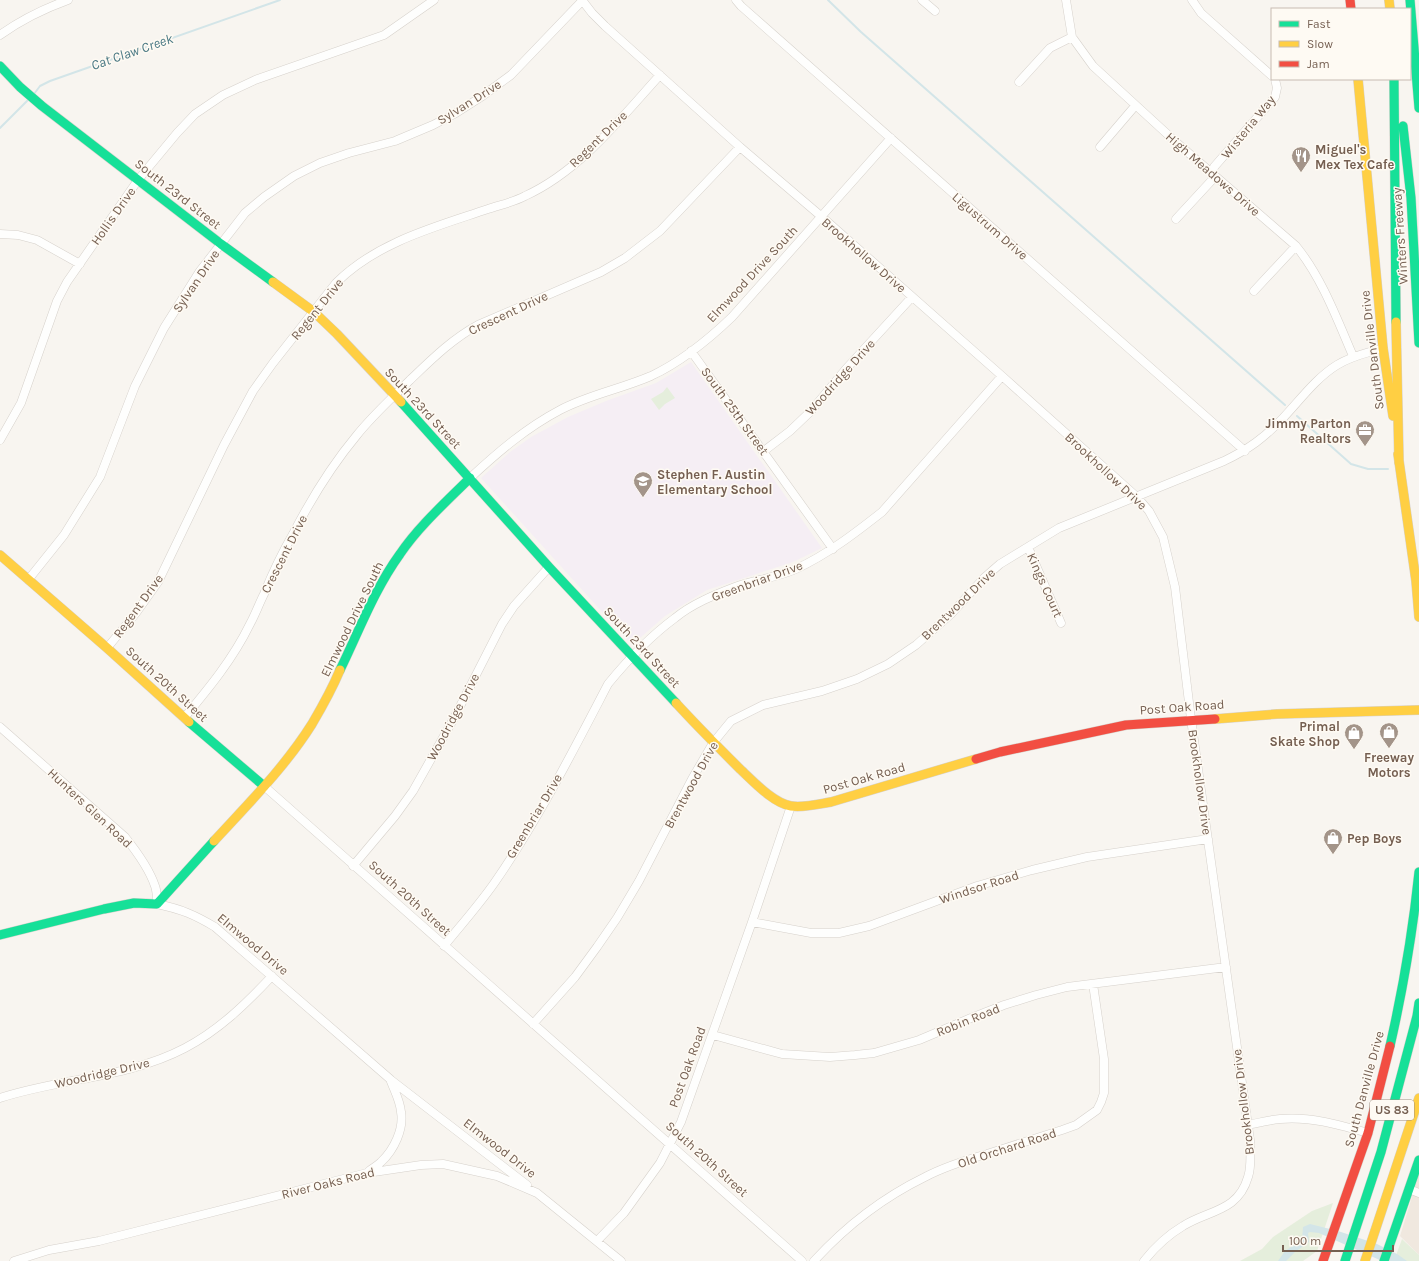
<svg xmlns="http://www.w3.org/2000/svg" width="1419" height="1261" font-family="Karla,sans-serif">
	<rect width="100%" height="100%" fill="#f8f5f0"/>
	<path fill="#f0e8df" d="M1419 1174V1255L1400 1236Z"/>
	<path fill="#f5eef4" d="M691 362 822 548 793 562 707 590 665 616 632 645 481 478 510 452 531 437 568 417 606 401 656 383Z"/>
	<path fill="#e5eedc" d="M667 387 675 398 665 404 659 410 651 399 663 392Z
		M1333 1203 1317 1251 1303 1261H1240L1262 1249 1273 1237 1312 1211Z
		M1402 1239 1419 1255V1261H1394Z"/>
	<path fill="#d3e5e8" d="M1310 1224 1338 1231 1377 1244 1397 1254 1407 1261H1382L1319 1233 1310 1232 1308 1233 1309 1242 1295 1252 1286 1261H1278L1285 1251 1302 1240 1303 1227Z"/>
	<g fill="none" stroke-linecap="round" stroke-linejoin="round">
		<path stroke="#d3e5e8" stroke-width="2" d="M828 0 861 32 1285 405
			M34 94 40 86 50 81 280 0
			M0 128 28 100
			M1297 416 1351 464 1368 469H1388"/>
		<g stroke="#d6d1cb" stroke-width="9">
			<path id="street" d="M582 0 592 13 605 26 740 147 822 217 1002 376 1137 497 1149 511 1163 537 1175 587 1191 719 1250 1140C1250 1152 1252 1165 1248 1177 1238 1212 1208 1210 1183 1226 1168 1235 1155 1247 1144 1261
				M736 0 741 6 1245 451
				M922 0 935 11
				M1066 0 1072 37 1093 66 1177 143 1296 246C1322 278 1337 319 1353 356
				M1192 0 1201 13 1272 76
				M0 35C21 20 43 9 68 0
				M1019 82 1050 48 1072 37
				M1100 147 1135 106
				M1176 219 1212 180 1214 167 1275 97 1277 88 1275 79
				M0 234 18 235 37 240 80 264
				M1254 291 1296 246
				M691 351 833 549
				M0 440 21 403 57 301 67 282 138 180 177 133 195 114 223 95 255 80 384 35 434 0
				M764 451 790 431 811 411 845 370 912 297
				M470 478C498 452 526 428 560 410 588 395 621 389 651 376 681 362 708 340 732 317L891 138
				M1028 547 1061 623
				M28 580 64 535 100 477 135 386 164 328 200 271 245 213 264 197 294 176 320 163 349 153 395 141 433 125 456 113 481 97 511 75 582 1
				M107 648 136 613 158 582 224 445 253 391 273 363 336 283C377 242 435 227 488 209 500 205 514 202 525 196 580 171 621 118 660 75
				M184 718C209 688 233 659 250 624 255 615 259 604 264 594 272 574 282 553 293 534 311 499 332 465 357 435 373 415 392 398 410 380 431 360 452 339 478 325L601 272 625 258 660 231 740 147
				M0 727 125 837C137 852 149 868 155 886 157 891 157 898 157 904 181 909 195 915 215 927L390 1079C394 1090 400 1100 401 1112 404 1129 394 1150 381 1162 378 1165 373 1168 369 1171
				M264 786 802 1261
				M353 866 395 816 413 791 453 720 502 624 514 606 549 567
				M752 922 811 933H839L869 926 977 886 1032 870 1087 857 1208 839
				M444 946C461 925 479 905 495 882 538 820 573 751 608 684 626 662 652 635 675 618 692 604 714 595 735 587 754 580 776 578 796 569 828 554 854 534 882 512L1002 376
				M533 1024 575 977 597 947 617 918 639 881 692 779 713 743 731 721 763 705 822 691 857 679 888 664 916 645 951 614 984 578 1000 564 1059 528 1224 461C1249 449 1264 438 1283 418 1300 400 1316 378 1337 365 1351 356 1367 353 1383 348
				M713 1035 782 1054 830 1057 855 1055 874 1053 919 1040 971 1018 1004 1005 1036 995 1067 987 1226 967
				M391 1080 527 1185
				M0 1098C61 1078 128 1078 185 1048 219 1030 246 1004 272 976
				M1247 1125C1258 1123 1269 1120 1280 1119 1310 1116 1340 1125 1368 1133
				M1409 1189 1419 1193
				M597 1241 624 1213 660 1163 681 1122 752 922 791 806
				M14 1261 49 1250 99 1241 367 1173 421 1165 443 1164 497 1176 537 1193 621 1261
				M814 1261C846 1226 882 1198 925 1177 944 1167 966 1160 987 1154 1012 1146 1037 1138 1062 1130L1076 1125 1097 1110 1101 1102 1104 1093V1059L1093 984"/>
		</g>
		<g stroke="#d6d1cb" stroke-width="10">
			<path id="fast" d="M1410 0 1419 108
				M0 66 20 87 42 106 221 244 273 282
				M1394 79 1396 322
				M1403 126 1411 198 1419 343
				M401 402 549 567 676 703
				M340 670C359 631 374 590 400 554 419 526 446 502 470 478
				M189 722 264 786
				M0 935 104 909 134 903 157 904 214 841
				M1390 1046C1403 989 1413 930 1419 872
				M1345 1261 1381 1152 1417 1016 1419 1003
				M1384 1261 1419 1160"/>
		</g>
		<g stroke="#d6d1cb" stroke-width="10">
			<path id="slow" d="M1389 0 1390 9
				M1358 79 1383 348 1393 416
				M273 282 314 312 337 334 401 402
				M1396 322 1399 463
				M1398 454 1416 581 1419 617
				M0 555 107 648 189 722
				M676 703C696 725 718 747 740 769 753 781 773 803 791 806 804 808 819 804 831 802L976 759
				M1215 719 1277 714 1419 710
				M214 841C248 804 285 767 312 724 322 707 332 689 340 670
				M1365 1261 1419 1098"/>
		</g>
		<g stroke="#d6d1cb" stroke-width="10">
			<path id="jam" d="M1350 0 1351 9
				M976 759 1000 752 1126 725 1215 719
				M1323 1261 1368 1133 1390 1046"/>
		</g>
		<use href="#street" stroke="#fefefd" stroke-width="8"/>
		<use href="#fast" stroke="#16e098" stroke-width="9"/>
		<use href="#slow" stroke="#ffcf43" stroke-width="9"/>
		<use href="#jam" stroke="#f24e42" stroke-width="9"/>
	</g>
	<defs>
		<g id="restaurant-pin" transform="scale(1)"><path d="M0 17L-7.5 6A9.5 9.5 0 1 1 7.5 6Z" fill="#a39489" stroke="#fefaf3"/><path d="M-5-6h1v4h1v-4h1v4h1v-4h1v5L-1.5 .5V6h-2V.5L-5-1ZM5-6V6H3V1.5H1.5Q1.5-4 5-6Z" fill="#fff"/></g>
		<g id="office-pin" transform="scale(1)"><path d="M0 17L-7.5 6A9.5 9.5 0 1 1 7.5 6Z" fill="#a39489" stroke="#fefaf3"/><path d="M-6-3h4V-5.5h4V-3h4V5H-6ZM-1-4.5V-3h2v-1.5ZM-6 0V1H6V0Z" fill="#fff"/></g>
		<g id="school-pin" transform="scale(1)"><path d="M0 17L-7.5 6A9.5 9.5 0 1 1 7.5 6Z" fill="#a39489" stroke="#fefaf3"/><path d="M0-5L7-2L0 1L-7-2ZM-4 1L0 2.5L4 1V4Q0 6-4 4Z" fill="#fff"/></g>
		<g id="shop-pin" transform="scale(1)"><path d="M0 17L-7.5 6A9.5 9.5 0 1 1 7.5 6Z" fill="#a39489" stroke="#fefaf3"/><path d="M-5-2.5h2.3a2.7 3.5 0 0 1 5.4 0H5L5.5 6h-11ZM-1.5-2.5h3a1.5 2.3 0 0 0-3 0Z" fill="#fff"/></g>
	</defs>
	<g fill-rule="evenodd">
		<use href="#restaurant-pin" x="1301" y="156"/>
		<use href="#office-pin" x="1365" y="430"/>
		<use href="#school-pin" x="643" y="481"/>
		<use href="#shop-pin" x="1389" y="732"/>
		<use href="#shop-pin" x="1354" y="733"/>
		<use href="#shop-pin" x="1333" y="838"/>
	</g>
	<g text-anchor="middle" dominant-baseline="central" stroke-width="3" stroke-linejoin="round" paint-order="stroke">
		<rect fill="#fefaf3" stroke="#9e8e82" stroke-width="1" x="1370" y="1100" width="44" height="20" rx="3"/>
		<g font-size="12" font-weight="bold" fill="#755f51">
			<text x="1392" y="1110">US 83</text>
		</g>
		<g font-size="13" fill="#755f51" stroke="#fefaf3">
			<text transform="translate(469 102) rotate(-32)">Sylvan Drive</text>
			<text transform="translate(1248 127) rotate(-51)">Wisteria Way</text>
			<text transform="translate(598 139) rotate(-44)">Regent Drive</text>
			<text transform="translate(1213 174) rotate(41)">High Meadows Drive</text>
			<text transform="translate(178 194) rotate(38)">South 23rd Street</text>
			<text transform="translate(113 216) rotate(-55)">Hollis Drive</text>
			<text transform="translate(990 226) rotate(41)">Ligustrum Drive</text>
			<text transform="translate(1400 236) rotate(-94)">Winters Freeway</text>
			<text transform="translate(864 255) rotate(41)">Brookhollow Drive</text>
			<text transform="translate(752 274) rotate(-47)">Elmwood Drive South</text>
			<text transform="translate(196 281) rotate(-56)">Sylvan Drive</text>
			<text transform="translate(317 309) rotate(-51)">Regent Drive</text>
			<text transform="translate(508 313) rotate(-25)">Crescent Drive</text>
			<text transform="translate(1372 350) rotate(-97)">South Danville Drive</text>
			<text transform="translate(840 377) rotate(-48)">Woodridge Drive</text>
			<text transform="translate(423 408) rotate(47)">South 23rd Street</text>
			<text transform="translate(735 411) rotate(54)">South 25th Street</text>
			<text transform="translate(1106 471) rotate(43)">Brookhollow Drive</text>
			<text transform="translate(284 554) rotate(-63)">Crescent Drive</text>
			<text transform="translate(757 581) rotate(-20)">Greenbriar Drive</text>
			<text transform="translate(1045 585) rotate(66)">Kings Court</text>
			<text transform="translate(958 604) rotate(-44)">Brentwood Drive</text>
			<text transform="translate(138 606) rotate(-54)">Regent Drive</text>
			<text transform="translate(352 619) rotate(-64)">Elmwood Drive South</text>
			<text transform="translate(642 647) rotate(47)">South 23rd Street</text>
			<text transform="translate(167 684) rotate(42)">South 20th Street</text>
			<text transform="translate(1182 707) rotate(-4)">Post Oak Road</text>
			<text transform="translate(453 717) rotate(-62)">Woodridge Drive</text>
			<text transform="translate(864 778) rotate(-16)">Post Oak Road</text>
			<text transform="translate(1200 782) rotate(82)">Brookhollow Drive</text>
			<text transform="translate(691 785) rotate(-61)">Brentwood Drive</text>
			<text transform="translate(90 808) rotate(43)">Hunters Glen Road</text>
			<text transform="translate(534 816) rotate(-59)">Greenbriar Drive</text>
			<text transform="translate(979 887) rotate(-18)">Windsor Road</text>
			<text transform="translate(410 898) rotate(42)">South 20th Street</text>
			<text transform="translate(253 944) rotate(40)">Elmwood Drive</text>
			<text transform="translate(968 1020) rotate(-22)">Robin Road</text>
			<text transform="translate(687 1067) rotate(-70)">Post Oak Road</text>
			<text transform="translate(102 1073) rotate(-13)">Woodridge Drive</text>
			<text transform="translate(1364 1089) rotate(-75)">South Danville Drive</text>
			<text transform="translate(1243 1102) rotate(-97)">Brookhollow Drive</text>
			<text transform="translate(500 1148) rotate(38)">Elmwood Drive</text>
			<text transform="translate(1007 1148) rotate(-18)">Old Orchard Road</text>
			<text transform="translate(707 1159) rotate(42)">South 20th Street</text>
			<text transform="translate(328 1183) rotate(-14)">River Oaks Road</text>
		</g>
		<g font-size="13" font-weight="bold" fill="#755f51" stroke="#fefaf3" text-anchor="start">
			<text x="1315" y="149">Miguel's<tspan x="1315" dy="15">Mex Tex Cafe</tspan></text>
			<text x="1351" y="423" text-anchor="end">Jimmy Parton<tspan x="1351" dy="15">Realtors</tspan></text>
			<text x="657" y="474">Stephen F. Austin<tspan x="657" dy="15">Elementary School</tspan></text>
			<text x="1340" y="726" text-anchor="end">Primal<tspan x="1340" dy="15">Skate Shop</tspan></text>
			<text x="1389" y="757" text-anchor="middle">Freeway<tspan x="1389" dy="15">Motors</tspan></text>
			<text x="1347" y="838">Pep Boys</text>
		</g>
		<g font-size="14" font-style="italic" fill="#4c7a85" stroke="#fefaf3">
			<text transform="translate(132 52) rotate(-19)">Cat Claw Creek</text>
		</g>
	</g>
	<rect x="1271" y="8" width="140" height="72" fill="#fefaf3" stroke="#c7bcb2"/>
	<rect x="1279" y="21" width="20" height="6" fill="#16e098" stroke="#c7bcb2"/>
	<text x="1307" y="28" font-size="12" fill="#755f51">Fast</text>
	<rect x="1279" y="41" width="20" height="6" fill="#ffcf43" stroke="#c7bcb2"/>
	<text x="1307" y="48" font-size="12" fill="#755f51">Slow</text>
	<rect x="1279" y="61" width="20" height="6" fill="#f24e42" stroke="#c7bcb2"/>
	<text x="1307" y="68" font-size="12" fill="#755f51">Jam</text>
	<path d="M1283 1245v6h110v-6" fill="none" stroke="#755f51" stroke-width="2"/>
	<text x="1289" y="1245" font-size="12" fill="#755f51" stroke="#fefaf3" stroke-width="3" paint-order="stroke">100 m</text>
</svg>
